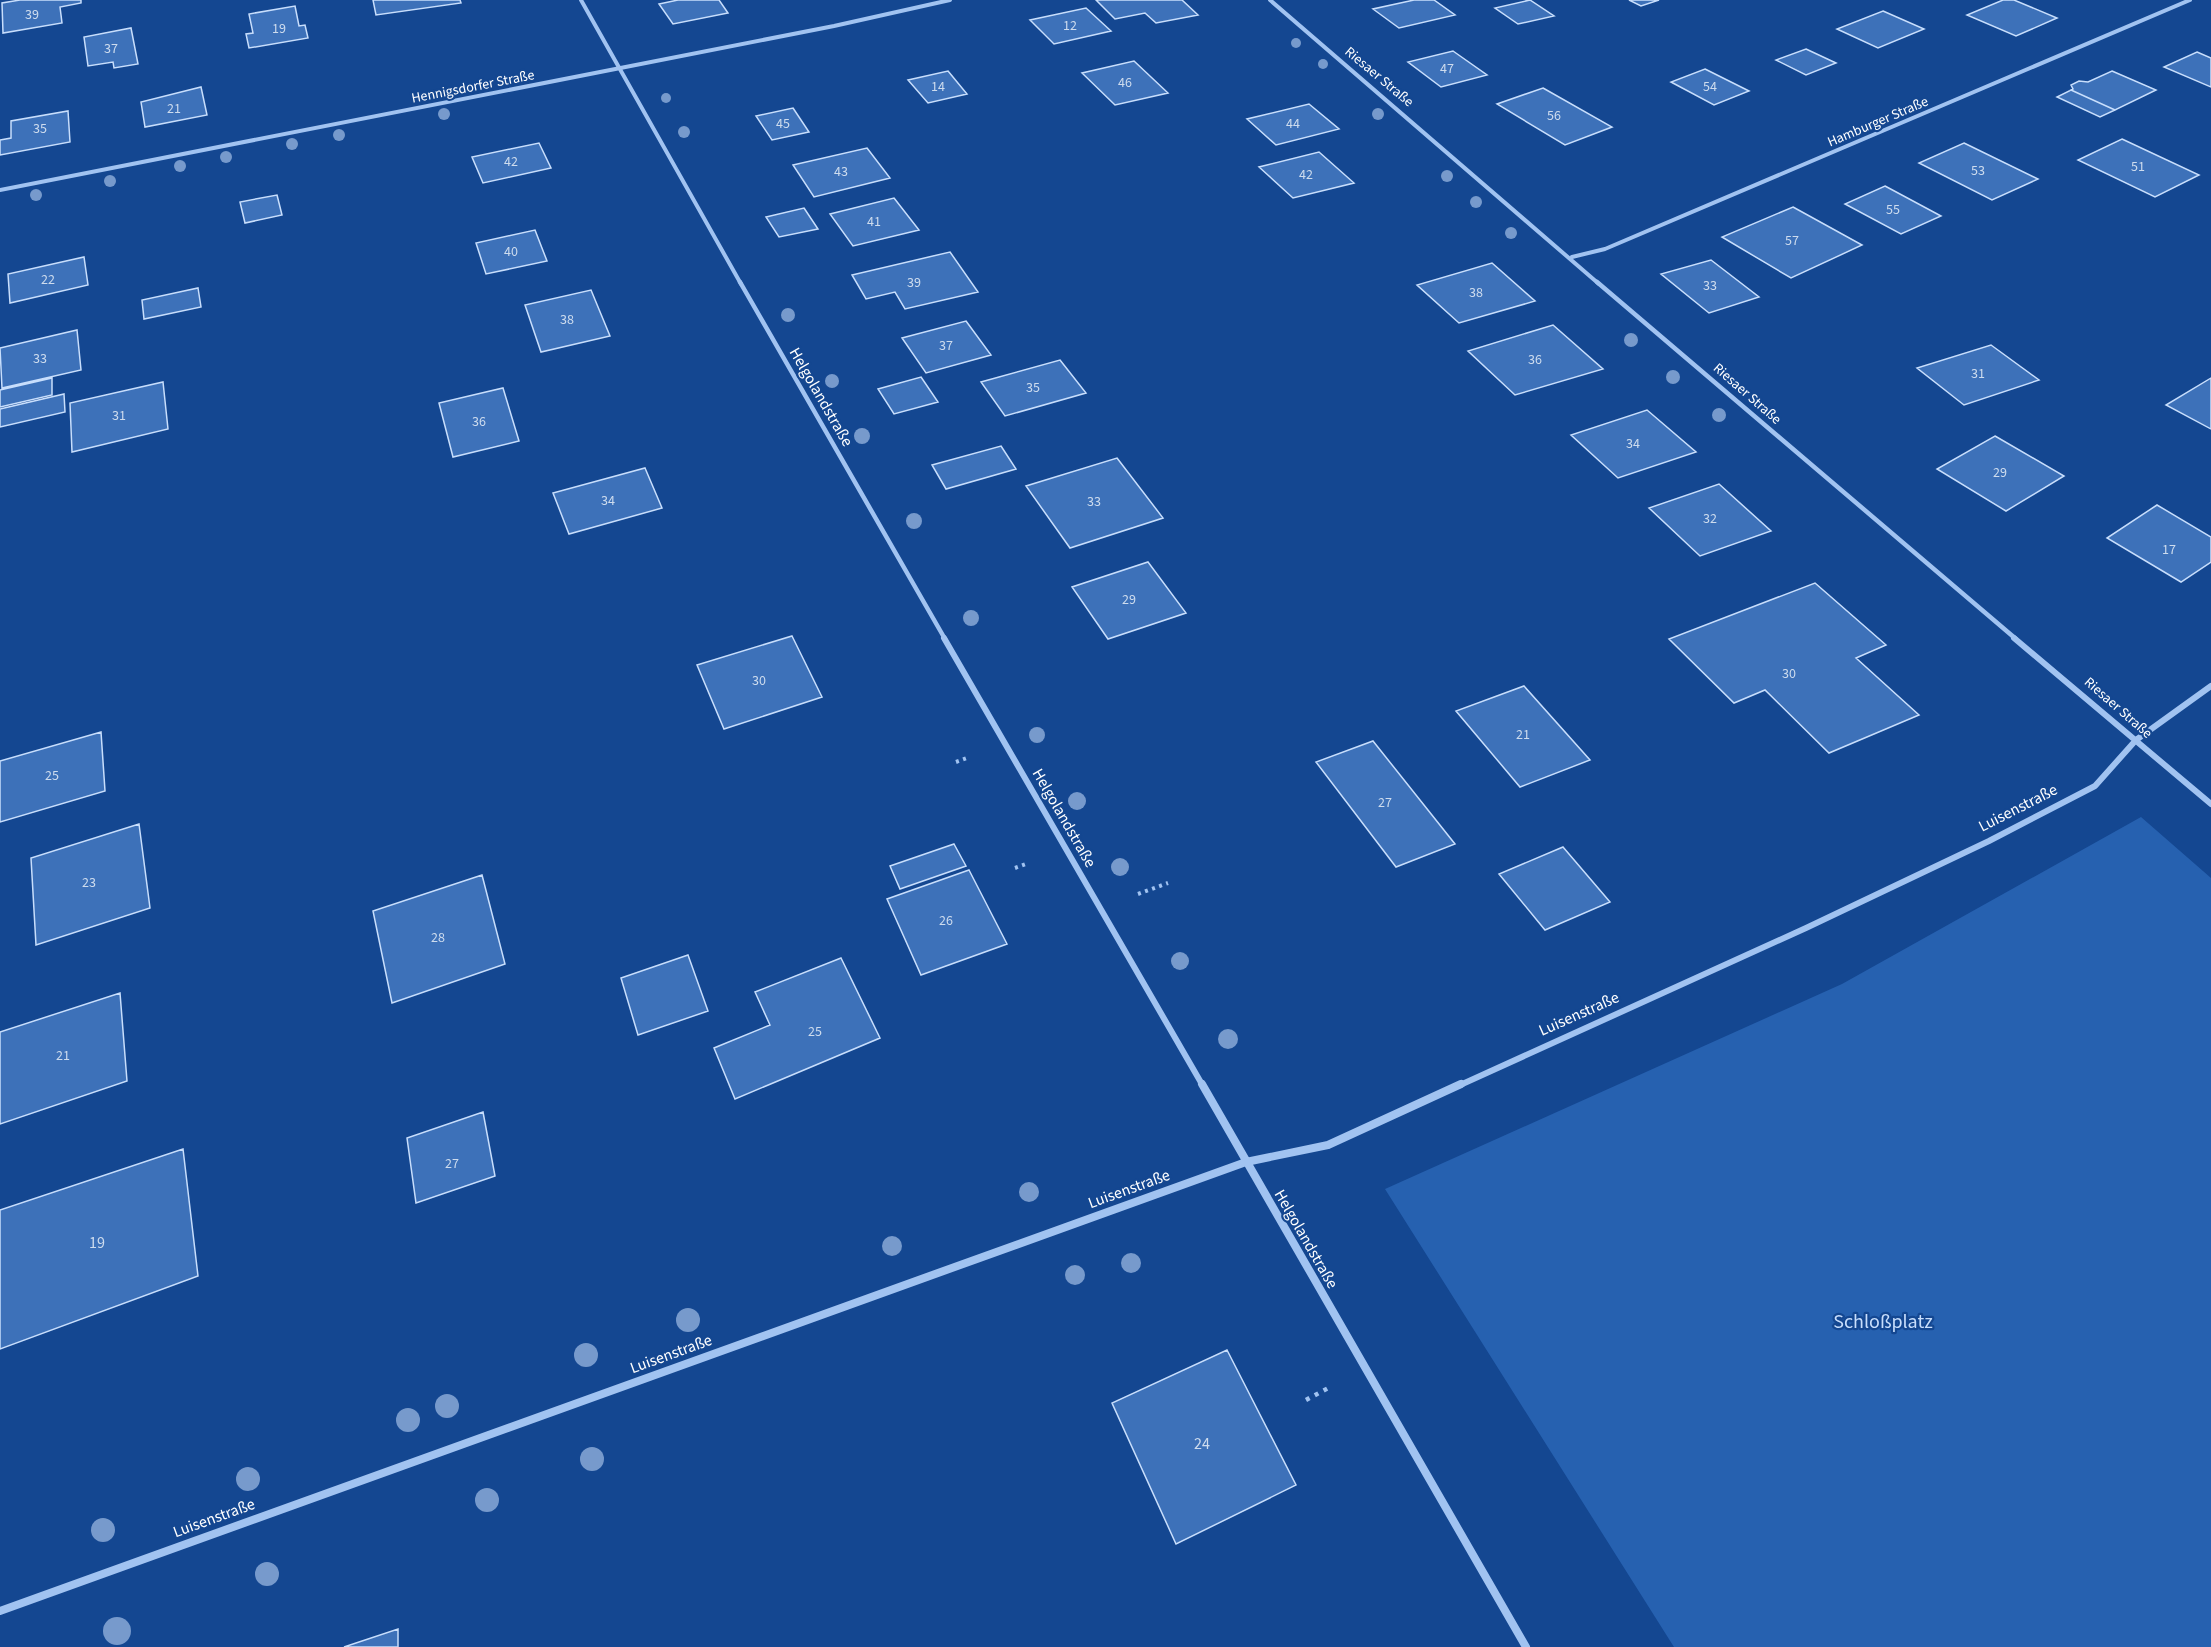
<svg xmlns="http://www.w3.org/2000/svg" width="2211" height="1647" font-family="'Source Sans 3',sans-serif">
	<rect width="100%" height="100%" fill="#144791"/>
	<path fill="#2661b0" d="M2141 817 2211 878V1647H1674L1385 1189 1842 984Z"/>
	<path fill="#3d71b9" stroke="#c8defc" stroke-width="1.5" d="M20 0H81V3L60 7 62 23 3 33 2 3Z
		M373 0H460L461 3 376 15Z
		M719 0 728 13 673 24 659 4 678 0Z
		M1096 0H1182L1198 15 1156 23 1145 13 1115 19Z
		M1414 0H1434L1455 15 1399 28 1373 9Z
		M1530 0 1554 16 1518 24 1495 8Z
		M1629 0H1659L1641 6Z
		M2003 0H2014L2057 18 2016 36 1967 15Z
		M295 6 299 26 305 25 308 38 249 48 246 34 253 33 249 14Z
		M1086 8 1111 31 1054 44 1030 20Z
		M1883 11 1924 29 1878 48 1837 29Z
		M131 28 138 64 114 68 113 62 88 66 84 37Z
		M1806 49 1836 63 1806 75 1776 60Z
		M1453 51 1487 75 1441 87 1408 62Z
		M2197 52 2211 58V87L2164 67Z
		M1134 61 1168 93 1115 105 1082 73Z
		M1705 69 1749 91 1714 105 1671 82Z
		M948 71 967 94 928 103 908 80Z
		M2112 71 2156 90 2115 110 2071 90 2073 89 2071 85 2079 81 2088 82Z
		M201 87 207 115 145 127 141 102Z
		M1543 88 1612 127 1565 145 1497 104Z
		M2071 90 2115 110 2100 117 2057 97Z
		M1309 104 1339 129 1276 145 1247 119Z
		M793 108 809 132 772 140 756 116Z
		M68 111 70 142 0 155V140L11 138V121Z
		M2122 139 2199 175 2155 197 2078 160Z
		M539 143 551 168 483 183 472 157Z
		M1964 143 2038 179 1992 200 1919 163Z
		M867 148 890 178 814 197 793 165Z
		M1319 152 1354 183 1293 198 1259 167Z
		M1885 186 1941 216 1901 234 1845 204Z
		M277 195 282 215 245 223 240 202Z
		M894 198 919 230 853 246 830 214Z
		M1793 207 1862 245 1791 278 1722 237Z
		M804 208 818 229 779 237 766 217Z
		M535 230 547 261 486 274 476 243Z
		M950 252 978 292 905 309 895 292 866 299 852 275Z
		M84 257 88 285 10 303 8 274Z
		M1711 260 1759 297 1709 313 1661 274Z
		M1492 263 1535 301 1459 323 1417 285Z
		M198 288 201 307 144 319 142 300Z
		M591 290 610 336 541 352 525 305Z
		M966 321 991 355 926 373 902 338Z
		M1553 325 1603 369 1515 395 1468 351Z
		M77 330 81 370 2 388 0 348Z
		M1991 345 2039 380 1964 405 1917 368Z
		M1060 360 1086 393 1005 416 981 382Z
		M921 377 938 402 894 414 878 389Z
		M52 378V395L0 407V390Z
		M2211 378V429L2166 405Z
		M163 382 168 429 72 452 70 403Z
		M503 388 519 441 453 457 439 403Z
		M64 394 65 412 0 427V409Z
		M1647 410 1696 452 1618 478 1571 435Z
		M1995 436 2064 476 2006 511 1937 469Z
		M1001 446 1016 469 946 489 932 465Z
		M1117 458 1163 518 1070 548 1026 486Z
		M645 468 662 508 569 534 553 493Z
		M1719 484 1771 531 1700 556 1649 508Z
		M2157 505 2211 537V562L2181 582 2107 538Z
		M1148 562 1186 613 1108 639 1072 587Z
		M1815 583 1886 645 1856 658 1919 715 1829 753 1765 690 1734 703 1669 639Z
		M792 636 822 697 724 729 697 665Z
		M1524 686 1590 760 1520 787 1456 711Z
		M101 732 105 791 0 822V761Z
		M1373 741 1455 844 1396 867 1316 762Z
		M139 824 150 908 36 945 31 858Z
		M954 844 966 866 900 889 890 866Z
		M1563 847 1610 902 1545 930 1499 874Z
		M969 870 1007 944 921 975 887 899Z
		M482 875 505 964 392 1003 373 911Z
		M688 955 708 1011 638 1035 621 978Z
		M841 958 880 1038 735 1099 714 1048 770 1025 755 992Z
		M120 993 127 1081 0 1124V1032Z
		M483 1112 495 1176 416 1203 407 1138Z
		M183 1149 198 1276 0 1349V1210Z
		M1227 1350 1296 1485 1176 1544 1112 1403Z
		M398 1629V1647H344Z"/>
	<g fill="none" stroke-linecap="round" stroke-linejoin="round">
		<path stroke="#a1c3f1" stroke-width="4" stroke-dasharray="3 4.5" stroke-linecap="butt" d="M956 762 970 757
			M1015 868 1029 863
			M1138 894 1168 883"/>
		<path stroke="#a1c3f1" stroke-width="4.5" stroke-dasharray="4 6" stroke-linecap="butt" d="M1306 1400 1332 1386"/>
		<path stroke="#a1c3f1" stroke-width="4" d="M581 0 741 284
			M1270 0 1599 284
			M0 190 834 26 950 0
			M1572 257 1605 249 2190 0"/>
		<path stroke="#a1c3f1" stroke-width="4.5" d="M740 282 945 639
			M1597 282 2016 639"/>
		<path stroke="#a1c3f1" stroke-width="6" d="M944 638 1203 1086
			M2014 638 2211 804
			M1458 1086 1806 928 1989 841 2095 786 2136 740 2211 686"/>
		<path stroke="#a1c3f1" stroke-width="8" d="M1202 1084 1526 1647
			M0 1611 1246 1162 1328 1145 1461 1084"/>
	</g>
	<g fill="#779acc">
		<circle cx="1296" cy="43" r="5"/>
		<circle cx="1323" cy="64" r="5"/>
		<circle cx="666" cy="98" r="5"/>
		<circle cx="444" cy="114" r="6"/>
		<circle cx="1378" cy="114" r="6"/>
		<circle cx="684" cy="132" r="6"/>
		<circle cx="339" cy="135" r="6"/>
		<circle cx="292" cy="144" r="6"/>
		<circle cx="226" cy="157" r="6"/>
		<circle cx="180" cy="166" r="6"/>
		<circle cx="1447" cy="176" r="6"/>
		<circle cx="110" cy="181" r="6"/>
		<circle cx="36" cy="195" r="6"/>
		<circle cx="1476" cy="202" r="6"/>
		<circle cx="1511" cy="233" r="6"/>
		<circle cx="788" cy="315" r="7"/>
		<circle cx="1631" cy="340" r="7"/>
		<circle cx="1673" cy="377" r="7"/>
		<circle cx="832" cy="381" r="7"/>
		<circle cx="1719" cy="415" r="7"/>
		<circle cx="862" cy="436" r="8"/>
		<circle cx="914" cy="521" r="8"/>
		<circle cx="971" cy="618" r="8"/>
		<circle cx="1037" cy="735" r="8"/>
		<circle cx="1077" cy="801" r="9"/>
		<circle cx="1120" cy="867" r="9"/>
		<circle cx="1180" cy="961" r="9"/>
		<circle cx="1228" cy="1039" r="10"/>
		<circle cx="1029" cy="1192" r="10"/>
		<circle cx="892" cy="1246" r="10"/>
		<circle cx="1131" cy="1263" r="10"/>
		<circle cx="1075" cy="1275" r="10"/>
		<circle cx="688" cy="1320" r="12"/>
		<circle cx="586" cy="1355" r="12"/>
		<circle cx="447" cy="1406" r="12"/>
		<circle cx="408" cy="1420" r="12"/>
		<circle cx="592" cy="1459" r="12"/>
		<circle cx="248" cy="1479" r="12"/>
		<circle cx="487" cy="1500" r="12"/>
		<circle cx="103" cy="1530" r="12"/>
		<circle cx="267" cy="1574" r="12"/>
		<circle cx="117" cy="1631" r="14"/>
	</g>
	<g text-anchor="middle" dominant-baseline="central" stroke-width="4.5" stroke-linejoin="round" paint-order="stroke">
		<g font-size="14" fill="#cedcee">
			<text x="32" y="15">39</text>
			<text x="1070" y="26">12</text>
			<text x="279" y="29">19</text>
			<text x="111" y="49">37</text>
			<text x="1447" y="69">47</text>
			<text x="1125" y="83">46</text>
			<text x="938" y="87">14</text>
			<text x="1710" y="87">54</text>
			<text x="174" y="109">21</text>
			<text x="1554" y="116">56</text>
			<text x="783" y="124">45</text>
			<text x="1293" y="124">44</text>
			<text x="40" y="129">35</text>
			<text x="511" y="162">42</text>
			<text x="2138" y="167">51</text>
			<text x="1978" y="171">53</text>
			<text x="841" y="172">43</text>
			<text x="1306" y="175">42</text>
			<text x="1893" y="210">55</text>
			<text x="874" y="222">41</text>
			<text x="1792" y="241">57</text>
			<text x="511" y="252">40</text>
			<text x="48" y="280">22</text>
			<text x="914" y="283">39</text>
			<text x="1710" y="286">33</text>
			<text x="1476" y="293">38</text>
			<text x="567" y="320">38</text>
			<text x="946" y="346">37</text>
			<text x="40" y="359">33</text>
			<text x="1535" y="360">36</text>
			<text x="1978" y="374">31</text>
			<text x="1033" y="388">35</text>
			<text x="119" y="416">31</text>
			<text x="479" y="422">36</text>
			<text x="1633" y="444">34</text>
			<text x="2000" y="473">29</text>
			<text x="608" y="501">34</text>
			<text x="1094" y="502">33</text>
			<text x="1710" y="519">32</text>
			<text x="2169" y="550">17</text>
			<text x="1129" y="600">29</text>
			<text x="1789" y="674">30</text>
			<text x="759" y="681">30</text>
			<text x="1523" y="735">21</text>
			<text x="52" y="776">25</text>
			<text x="1385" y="803">27</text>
			<text x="89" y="883">23</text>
			<text x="946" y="921">26</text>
			<text x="438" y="938">28</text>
			<text x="815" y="1032">25</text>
			<text x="63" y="1056">21</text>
			<text x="452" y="1164">27</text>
		</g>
		<g font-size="14" fill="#fff" stroke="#144791">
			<text transform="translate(1379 77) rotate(40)">Riesaer Straße</text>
			<text transform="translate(473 87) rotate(-11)">Hennigsdorfer Straße</text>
			<text transform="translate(1878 122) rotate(-23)">Hamburger Straße</text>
			<text transform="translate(1747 394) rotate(41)">Riesaer Straße</text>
			<text transform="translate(2118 708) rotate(41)">Riesaer Straße</text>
		</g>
		<g font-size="16" fill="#fff" stroke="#144791">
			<text transform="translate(821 397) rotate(60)">Helgolandstraße</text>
			<text transform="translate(2018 808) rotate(-27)">Luisenstraße</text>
			<text transform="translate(1064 818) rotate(60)">Helgolandstraße</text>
			<text transform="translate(1579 1014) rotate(-24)">Luisenstraße</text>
			<text transform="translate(1129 1189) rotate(-20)">Luisenstraße</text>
			<text transform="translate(1306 1239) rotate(60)">Helgolandstraße</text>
			<text transform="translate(671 1354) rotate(-20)">Luisenstraße</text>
			<text transform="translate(214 1518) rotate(-20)">Luisenstraße</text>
		</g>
		<g font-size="16" fill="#cedcee">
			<text x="97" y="1243">19</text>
			<text x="1202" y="1444">24</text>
		</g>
		<g font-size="20" fill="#c8defc" stroke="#144791">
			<text x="1883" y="1322">Schloßplatz</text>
		</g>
	</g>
</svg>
